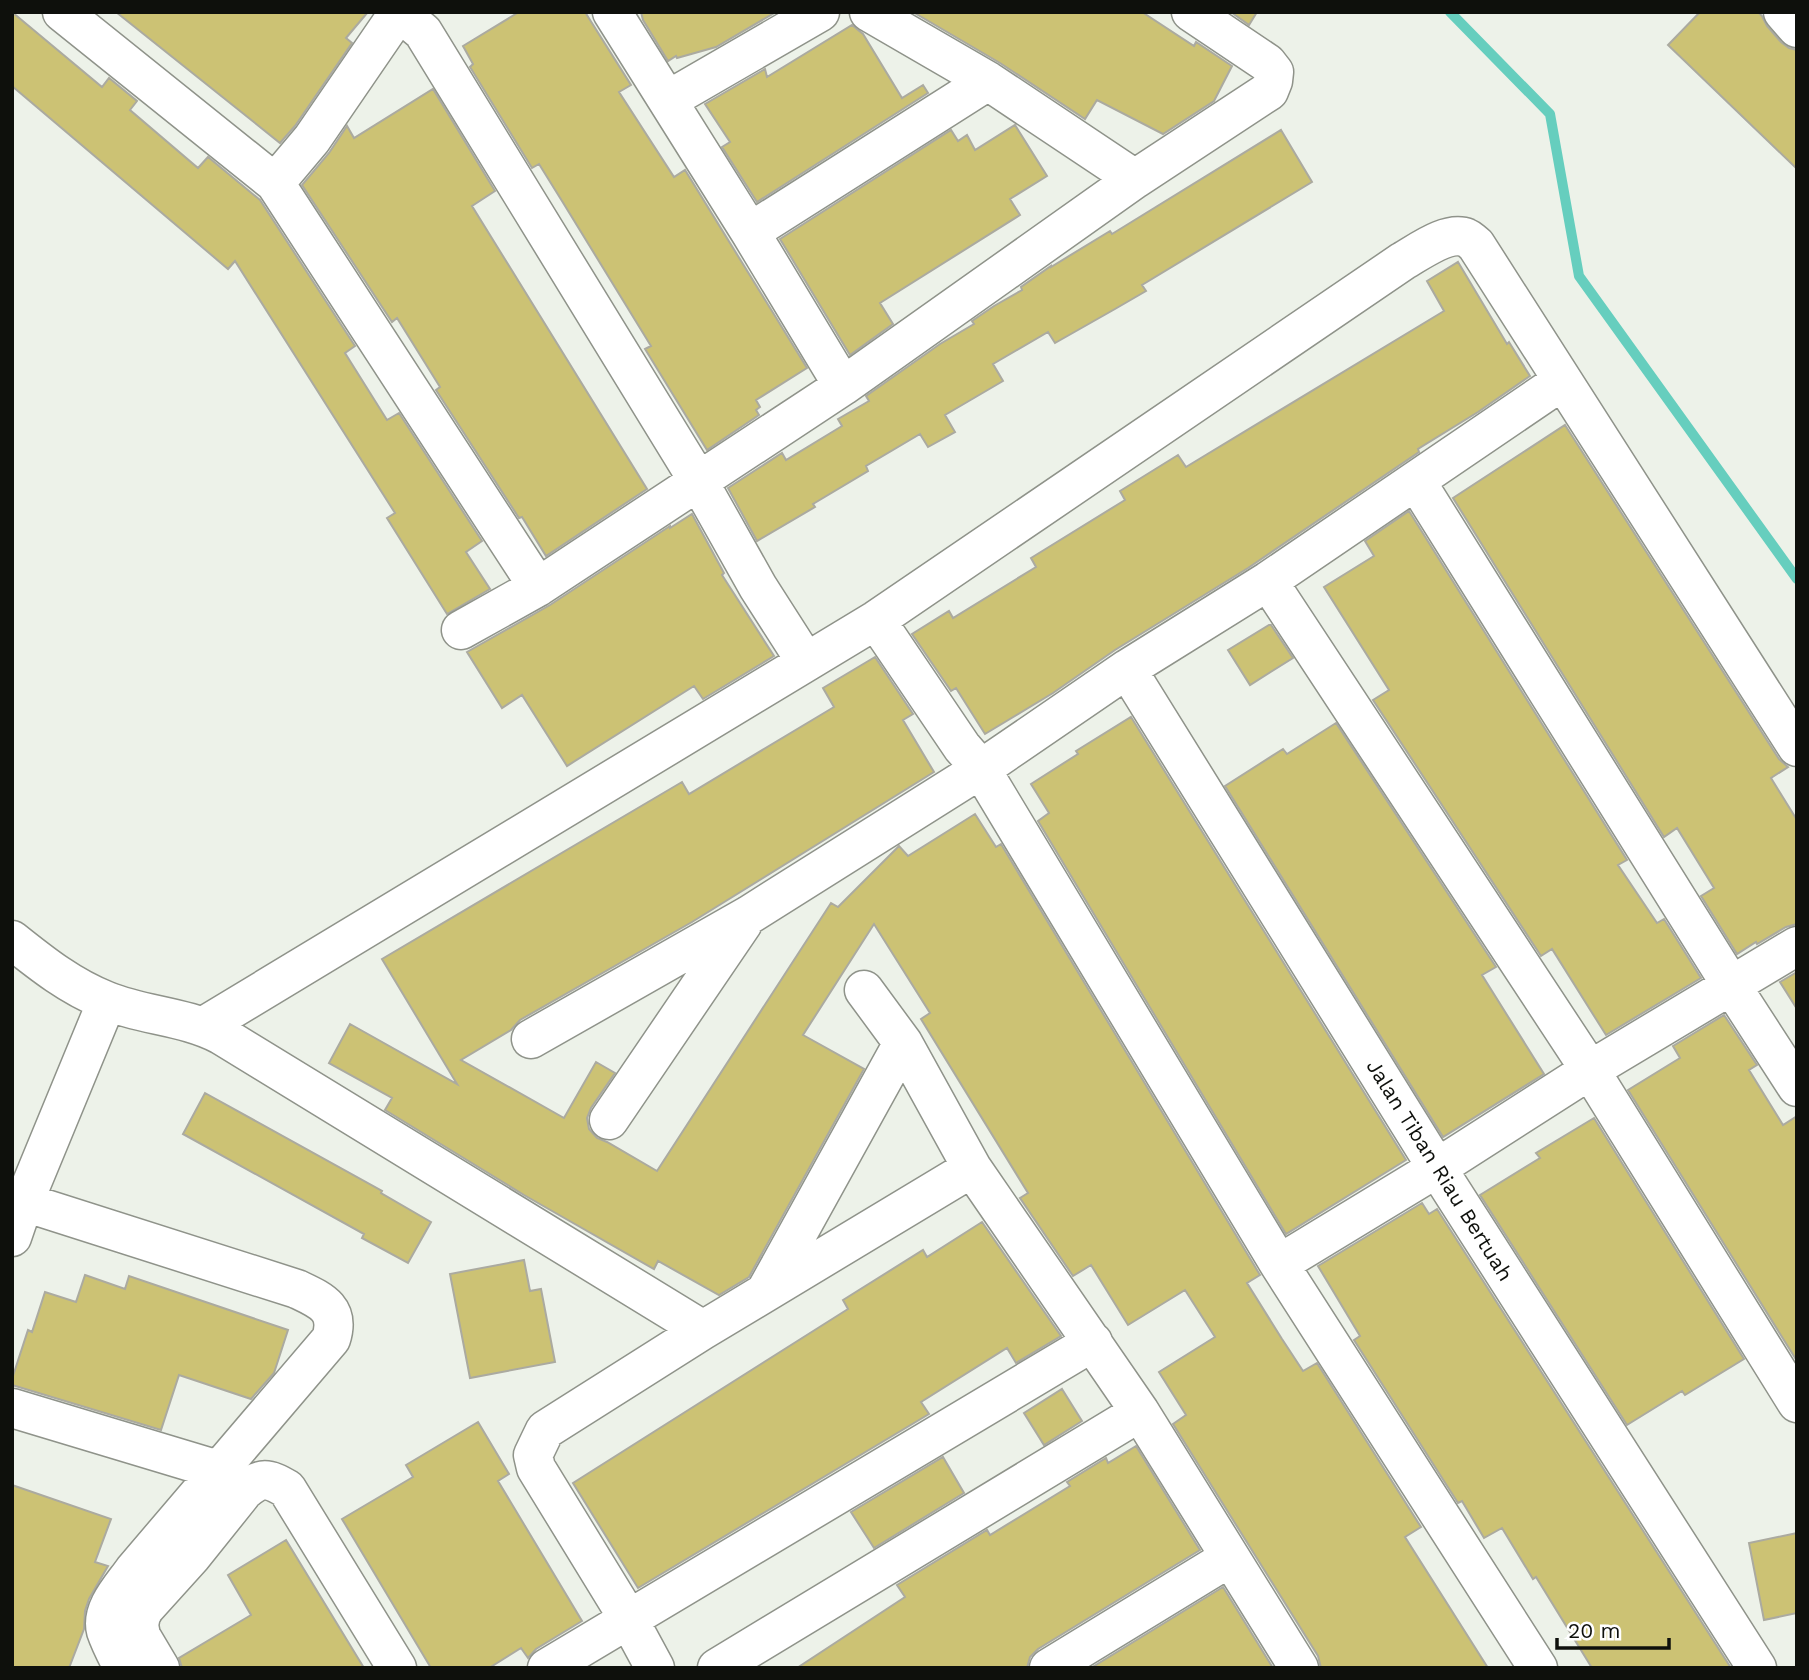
<svg xmlns="http://www.w3.org/2000/svg" width="1809" height="1680" font-family="'Work Sans',sans-serif">
	<rect width="100%" height="100%" fill="#edf2e9"/>
	<g fill="none" stroke-linecap="round" stroke-linejoin="round">
		<path stroke="#66cebe" stroke-width="10" d="M1450 12 1550 114 1579 276 1797 579"/>
	</g>
	<path fill="#ccc274" stroke="#abaaa0" stroke-width="2" d="M12 12 102 87 109 78 137 101 130 110 198 168 208 157 260 200 355 346 345 353 387 420 399 413 482 541 466 552 490 589 447 614 387 518 395 513 235 261 228 269 12 86Z
		M116 12H368L346 38 352 43 295 126 280 143Z
		M519 12H585L631 85 619 92 674 177 685 170 807 368 756 400 760 407 756 410 759 415 707 450 645 349 651 346 562 201 539 164 532 168 470 67 473 64 463 46Z
		M641 12H776L716 47 677 58 676 56 668 61 643 20Z
		M913 12H1142L1194 46 1196 42 1232 66 1214 101 1163 134 1097 100 1085 119 1000 63Z
		M1231 12H1257L1249 25Z
		M1700 12H1758L1762 16 1767 26 1781 42 1789 48 1797 50V169L1668 45Z
		M852 25 863 34 902 98 923 85 928 93 757 202 722 147 730 142 705 104 765 69 767 77Z
		M433 89 495 191 472 206 647 489 546 556 522 517 519 518 436 390 440 387 397 318 392 322 302 185 329 153 347 126 354 138Z
		M1015 125 1047 176 1010 199 1020 215 880 303 893 324 850 355 780 239 951 130 958 141 967 135 975 150Z
		M1281 130 1312 182 1142 285 1146 291 1115 309 1055 343 1048 332 993 364 1003 381 945 415 955 432 928 447 920 434 866 466 868 471 813 504 815 507 757 541 728 488 782 453 786 460 842 426 838 419 869 401 866 396 940 344 974 324 972 321 994 306 1022 290 1021 287 1051 266V267L1110 231 1112 234Z
		M1458 262 1507 344 1509 342 1530 376 1478 412 1418 449 1419 452 1248 568 1115 650 1053 693 985 734 956 688 951 691 912 634 949 611 953 618 1036 567 1031 558 1125 500 1120 491 1178 455 1186 467 1444 311 1427 281Z
		M1565 425 1779 759 1788 767 1771 778 1797 820V924L1786 927 1757 944 1756 942 1737 954 1701 896 1714 888 1677 828 1664 837 1453 498Z
		M1409 511 1627 860 1618 865 1657 923 1664 919 1701 978 1606 1035 1552 949 1541 956 1373 700 1389 690 1324 587 1374 556 1365 541Z
		M692 514 724 573 722 575 774 656 703 699 694 686 567 766 522 695 502 708 467 652 550 605 670 526V528Z
		M1269 625H1271L1293 658 1250 685 1228 650Z
		M875 657 913 714 903 720 934 772 692 922 520 1020 511 1030 461 1060 564 1118 596 1062 615 1073 591 1108 587 1118 589 1129 597 1138 607 1142 657 1171 831 903 838 907 899 846 908 856 975 814 996 847 1001 844 1260 1275 1247 1283 1282 1339 1303 1371 1317 1363 1421 1527 1405 1537 1488 1668H1321L1318 1656 1173 1424 1186 1415 1159 1372 1215 1337 1185 1290 1128 1325 1091 1265 1073 1276 1020 1198 1028 1193 921 1019 930 1013 874 924 803 1035 864 1069 749 1277 719 1295 658 1261 654 1269 524 1195 385 1110 392 1098 329 1063 350 1024 457 1084 382 959 682 782 689 794 834 707 823 688Z
		M1131 717 1406 1160 1286 1234 1038 821 1049 813 1031 784 1078 754 1076 751Z
		M1336 723 1496 967 1482 975 1544 1074 1443 1137 1225 786 1283 749 1287 754Z
		M1797 972V1009L1780 982Z
		M1724 1015 1757 1065 1749 1070 1783 1125 1797 1116V1361L1628 1090 1680 1058 1673 1046Z
		M205 1093 382 1191 381 1193 431 1222 408 1263 362 1238 364 1234 183 1134Z
		M1594 1118 1744 1359 1685 1395 1682 1391 1627 1425 1480 1195 1540 1158 1536 1153Z
		M1422 1203 1429 1214 1437 1209 1731 1668H1592L1536 1577 1533 1579 1502 1528 1484 1538 1462 1501 1458 1503 1354 1340 1360 1336 1318 1266Z
		M982 1222 1061 1336 1016 1363 1007 1348 921 1402 929 1414 638 1588 573 1483 848 1309 843 1300 923 1250 927 1257Z
		M524 1260 530 1291 541 1289 555 1362 470 1378 450 1274Z
		M85 1275 125 1289 129 1276 288 1330 274 1373 251 1399 179 1375 161 1430 12 1385V1379L28 1330 32 1332 45 1292 76 1302Z
		M1062 1389 1082 1421 1044 1445 1024 1413Z
		M478 1422 509 1474 498 1481 582 1621 536 1649 528 1658 521 1648 489 1668H431L342 1519 413 1477 406 1465Z
		M1136 1446 1200 1550 1038 1649 1030 1657 1027 1668H797L905 1597 897 1585 987 1530 990 1535 1070 1486 1067 1482 1106 1458 1108 1463Z
		M943 1457 964 1493 874 1548 851 1512Z
		M12 1485 111 1519 95 1562 108 1566 89 1599 85 1611 84 1629 69 1668H12Z
		M1797 1533V1613L1764 1620 1749 1543Z
		M286 1540 364 1668H182L179 1658 251 1615 228 1575Z
		M1223 1587 1273 1668H1091Z"/>
	<g fill="none" stroke-linecap="round" stroke-linejoin="round">
		<g stroke="#8f938a" stroke-width="41">
			<path id="minor" d="M62 12 275 183 538 587
				M399 12 423 32 699 482 758 587 806 662
				M612 12 750 232 843 386
				M869 12 988 81 1135 179
				M1783 12 1797 28
				M668 100 820 12
				M275 183 312 139 399 12
				M750 232 988 81
				M1416 481 1731 985 1797 1087
				M1268 581 1590 1070 1797 1403
				M876 620 962 747 981 769 1279 1264 1538 1668
				M461 630 538 587 843 386 1135 179 1269 91 1273 81 1274 72 1267 63 1191 12
				M1127 669 1437 1168 1757 1668
				M12 940C42 964 71 987 107 1001 144 1016 185 1016 221 1035L703 1330
				M864 990 903 1043 972 1168 1140 1412 1299 1668
				M204 1026 876 620 1403 261C1419 252 1448 230 1467 238 1468 238 1475 244 1476 245L1797 747
				M531 1039 749 915 981 769 1127 669 1268 581 1562 381
				M609 1120 743 923
				M24 1202 297 1289C320 1300 341 1308 331 1339L134 1570C123 1586 100 1609 106 1631 110 1643 117 1656 123 1668
				M12 1237 24 1202 107 1001
				M1279 1264 1437 1168 1590 1070 1797 946
				M767 1289 903 1043
				M12 1408 218 1470
				M160 1668 141 1636 139 1625 141 1615 145 1608 192 1556 244 1491C261 1476 268 1478 287 1489L397 1668
				M547 1668 1093 1342
				M655 1668 628 1618 536 1468 533 1455 545 1430 703 1330 972 1168
				M717 1668 1140 1412
				M1049 1668 1229 1558"/>
		</g>
		<use href="#minor" stroke="#fff" stroke-width="38"/>
	</g>
	<g text-anchor="middle" dominant-baseline="central" stroke-width="5" stroke-linejoin="round" paint-order="stroke">
		<g font-size="21" fill="#0e100c" stroke="#fff">
			<text transform="translate(1440 1170) rotate(58)">Jalan Tiban Riau Bertuah</text>
		</g>
	</g>
	<rect width="1809" height="1680" fill="none" stroke="#0e100c" stroke-width="28"/>
	<path d="M1557 1638v10h112v-10" fill="none" stroke="#0e100c" stroke-width="3.5"/>
	<text x="1568" y="1638" font-size="21" fill="#0e100c" stroke="#ffffff" stroke-width="5" paint-order="stroke">20 m</text>
</svg>
